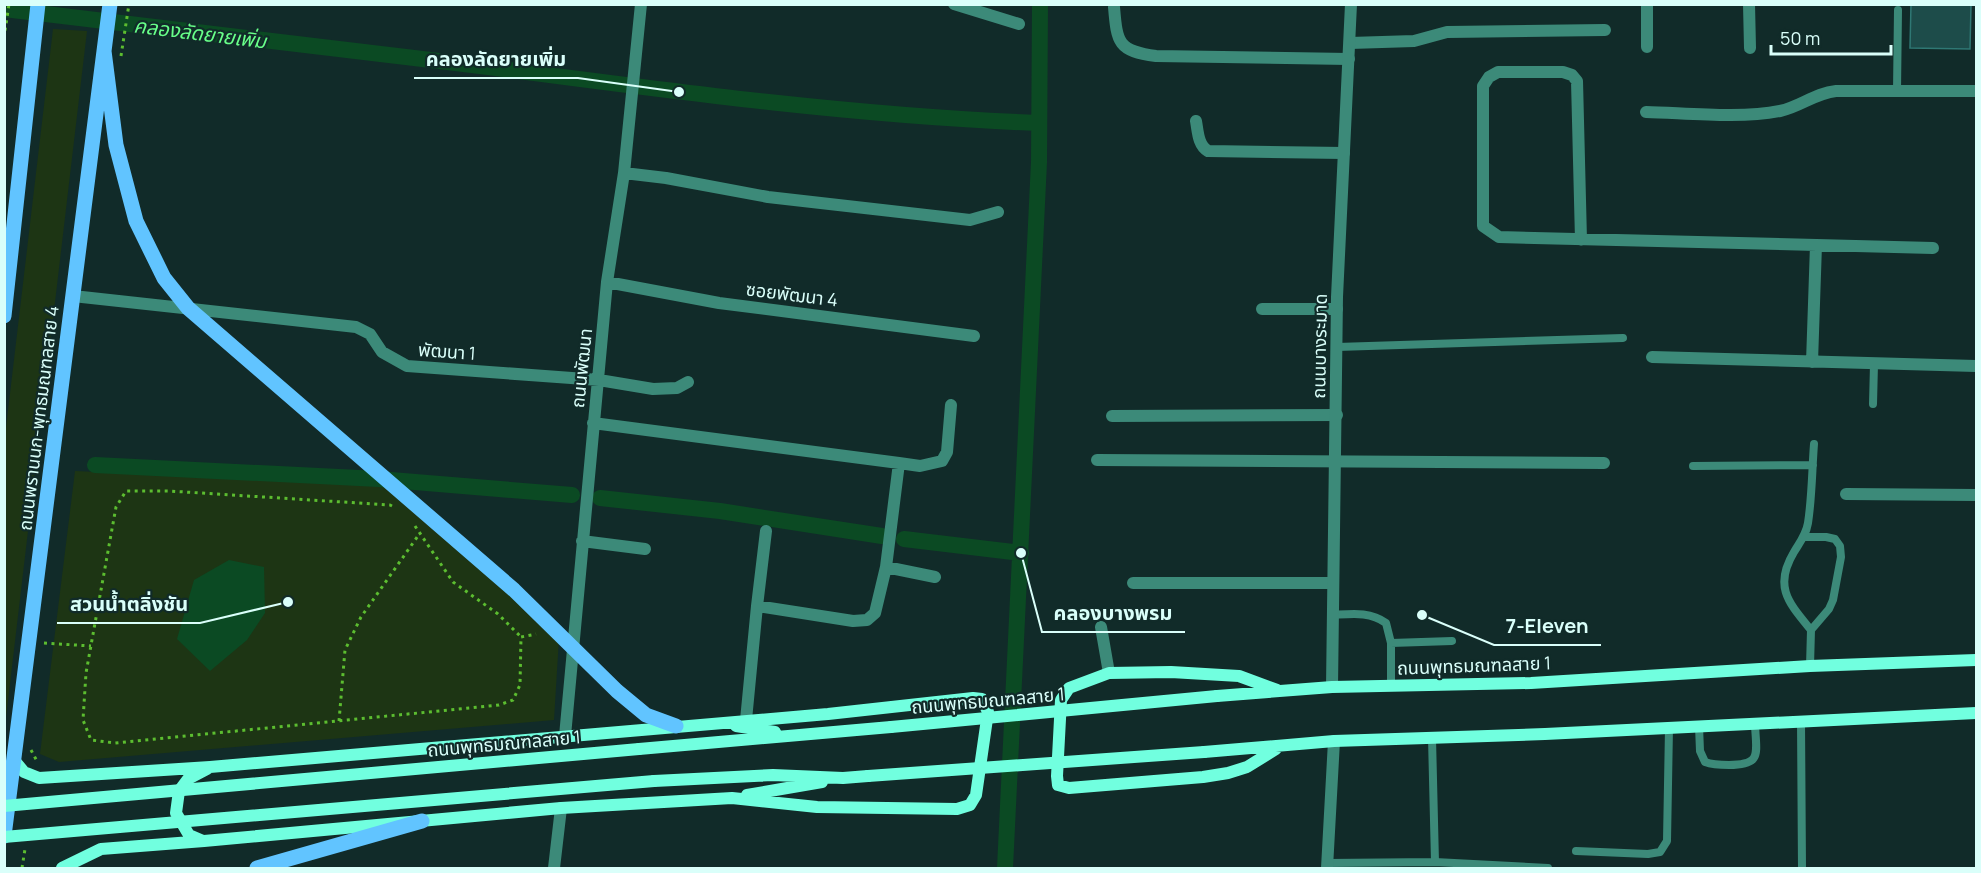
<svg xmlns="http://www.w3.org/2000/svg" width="1981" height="873" font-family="Manrope,'Noto Sans Thai',sans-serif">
	<rect width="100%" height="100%" fill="#112b29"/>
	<path fill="#1d3514" d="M53 29 87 31 5 726V436Z
		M75 471 395 486 559 638 554 720 59 762 40 754Z"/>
	<path fill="#0b4a23" d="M229 560 264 567 265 613 247 640 210 671 177 639 194 580Z"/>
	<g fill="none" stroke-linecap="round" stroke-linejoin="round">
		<path stroke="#0b4a23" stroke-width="16" d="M4 9C166 28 327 47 488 67 671 91 855 116 1039 123
			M95 465 379 479 572 495
			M600 498 720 511 882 536
			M904 539 1021 553
			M1005 868 1039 162 1040 4"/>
	</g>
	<path fill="#1d4c4a" stroke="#2f7874" stroke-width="1.5" d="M1911 4 1971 5 1970 49 1910 48Z"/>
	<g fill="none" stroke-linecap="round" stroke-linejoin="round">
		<path stroke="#5cbd30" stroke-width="3" stroke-dasharray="3 4.5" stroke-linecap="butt" d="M4 38 9 4
			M121 56 129 4
			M392 506 390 505 169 491H126L116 507 86 673 83 720 91 740 115 743 499 705 513 700 520 685 521 637 536 634
			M415 526 453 582 498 614 521 637
			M44 643 91 646
			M339 721 345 650 361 617 420 533
			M31 750 38 763
			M22 868 25 849"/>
		<path stroke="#3c8a79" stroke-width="8" d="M1897 91 1898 10
			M1337 347 1623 338
			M1873 404 1874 364
			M1693 466 1813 465
			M1804 537H1826L1835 539 1840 546 1841 557 1833 600 1829 609 1811 630
			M1332 615C1351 614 1370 611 1386 623L1391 643V686
			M1391 643 1452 641
			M1810 666 1811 630C1789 603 1773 587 1794 552 1800 542 1806 535 1808 523 1812 497 1812 470 1814 444
			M1801 722 1802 868
			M1699 726 1700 751 1705 762C1713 765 1720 765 1729 765 1763 765 1756 753 1755 724
			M1432 738 1435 862
			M1576 851 1648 854 1660 852 1667 841 1669 728
			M1327 863 1435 862 1548 868"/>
		<path stroke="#3c8a79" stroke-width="12" d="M954 4 1019 24
			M1749 4 1750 48
			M1114 7C1117 43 1118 51 1156 56L1349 59
			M1350 43 1414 41 1447 32 1605 30
			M1647 47V4
			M1646 112C1686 113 1741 119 1780 111 1800 107 1815 93 1836 91H1976
			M1196 121C1198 132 1198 145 1208 151L1344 153
			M624 173 666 178 768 197 970 220 998 212
			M1581 240 1577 81 1572 75 1563 72H1498L1489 77 1483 86V226L1499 237 1933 248
			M607 282 719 303 974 336
			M73 296 356 327 370 334 382 352 407 366 599 380 653 389 677 388 688 382
			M1262 309H1337
			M1652 357 1976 366
			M1812 362 1816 245
			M1112 416 1337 415
			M593 423 899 463 886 567 875 613 867 620 853 621 757 606
			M1097 460 1604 463
			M899 463 920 466 942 461 947 452 951 405
			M1846 494 1976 495
			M582 541 645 549
			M886 567 935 577
			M1133 583H1332
			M1101 627 1109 673
			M746 720 757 606 766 531
			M565 736 607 282 624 173 641 4"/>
		<path stroke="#3c8a79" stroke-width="12" d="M1332 687 1337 297 1351 4
			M554 868 561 808
			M1327 868 1334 741"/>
		<path stroke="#71ffdf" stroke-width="12" d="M1217 696 1332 687 1531 683 1810 666 1976 660
			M736 726 775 732
			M639 749 891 727
			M1276 749 1247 767 1228 773 1203 777 1069 788 1058 785 1057 776 1061 700 1069 688 1109 673 1171 672 1239 676 1277 690
			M1204 752 1334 741 1545 734 1976 713
			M14 760 24 772 39 778 210 767 828 714 973 698 982 699 988 712 976 795 970 805 957 809 817 807 732 798 561 808 204 841 101 849 62 868
			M654 781 773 775 843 778 868 776
			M747 795 822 782
			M203 841 189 835 176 813 179 791 188 779 207 769"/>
		<path stroke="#61c4ff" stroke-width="15" d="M104 51 116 145 136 221 164 278 188 308 514 590 617 691 646 715 676 726
			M4 316 38 4
			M4 836 110 4
			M257 868 422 821"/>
		<path stroke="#71ffdf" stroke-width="12" d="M891 727 1217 696
			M868 776 1204 752
			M4 806 639 749
			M4 837 654 781"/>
	</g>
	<g text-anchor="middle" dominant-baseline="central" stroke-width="4.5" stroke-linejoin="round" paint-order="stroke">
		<g font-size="18" fill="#dafffa" stroke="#112b29">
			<text transform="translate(792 294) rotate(7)">ซอยพัฒนา 4</text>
			<text transform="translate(1319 346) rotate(-89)">ถนนบางระมาด</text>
			<text transform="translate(447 351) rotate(4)">พัฒนา 1</text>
			<text transform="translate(581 368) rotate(-84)">ถนนพัฒนา</text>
			<text transform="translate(38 418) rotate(-83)">ถนนพรานนก-พุทธมณฑลสาย 4</text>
			<text transform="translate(1474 665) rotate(-2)">ถนนพุทธมณฑลสาย 1</text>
			<text transform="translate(988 700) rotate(-5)">ถนนพุทธมณฑลสาย 1</text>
			<text transform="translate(504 743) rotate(-5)">ถนนพุทธมณฑลสาย 1</text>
		</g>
		<g font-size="20" font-style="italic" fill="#68ff89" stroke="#112b29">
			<text transform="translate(200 33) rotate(7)">คลองลัดยายเพิ่ม</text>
		</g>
	</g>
	<path fill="none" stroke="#dafffa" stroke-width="2" d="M679 92L578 78H414M288 602L200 623H57M1021 553L1042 632H1185M1422 615L1494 645H1601"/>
	<g fill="#dafffa" stroke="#112b29" stroke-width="2">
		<circle cx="679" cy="92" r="6"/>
		<circle cx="288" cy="602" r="6"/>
		<circle cx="1021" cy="553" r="6"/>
		<circle cx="1422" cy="615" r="6"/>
	</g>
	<g font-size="20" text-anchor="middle" font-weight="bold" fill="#dafffa" stroke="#112b29" stroke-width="4.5" stroke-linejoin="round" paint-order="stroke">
		<text x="496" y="66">คลองลัดยายเพิ่ม</text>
		<text x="129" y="611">สวนน้ำตลิ่งชัน</text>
		<text x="1113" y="620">คลองบางพรม</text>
		<text x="1547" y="633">7-Eleven</text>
	</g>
	<rect width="1981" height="873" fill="none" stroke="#dafffa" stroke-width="12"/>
	<path d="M1771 45v9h120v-9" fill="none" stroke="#dafffa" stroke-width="3"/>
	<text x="1780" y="45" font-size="18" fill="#dafffa" stroke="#112b29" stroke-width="4.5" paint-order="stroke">50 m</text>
</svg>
